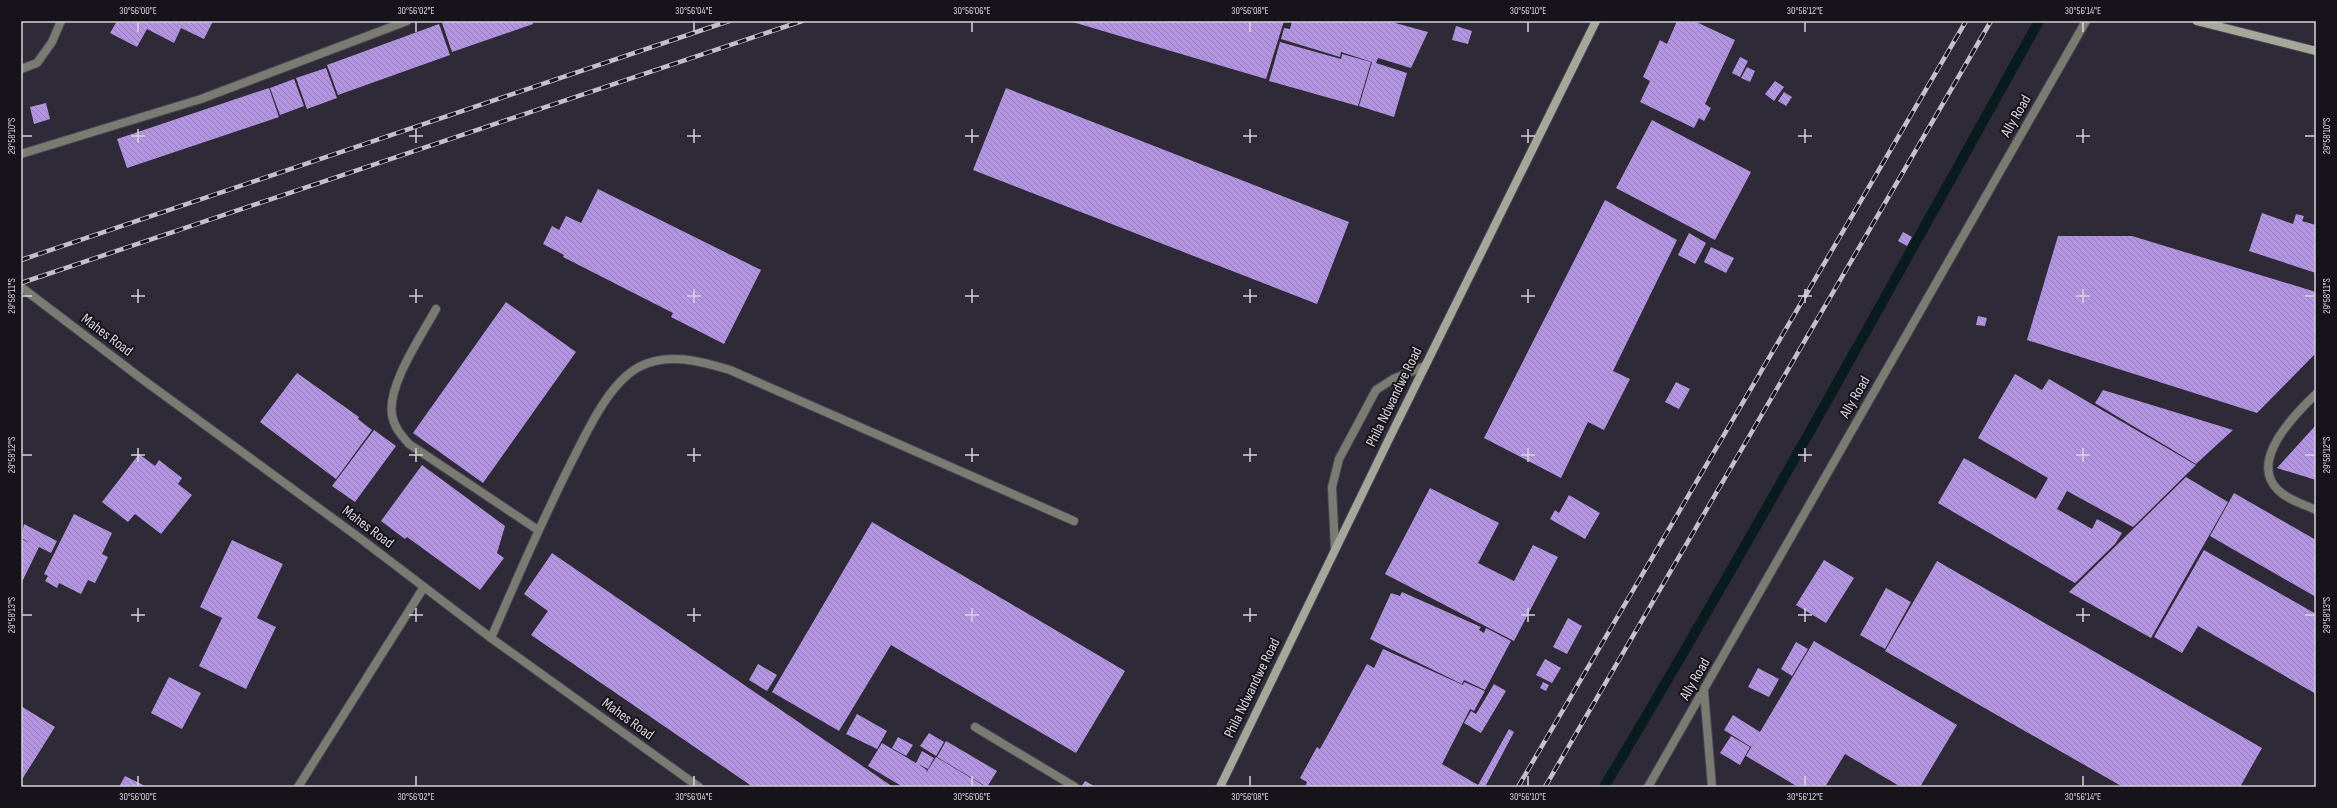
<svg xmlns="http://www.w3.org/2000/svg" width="2337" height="808" font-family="'Sofia Sans Condensed',sans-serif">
	<defs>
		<pattern id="building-back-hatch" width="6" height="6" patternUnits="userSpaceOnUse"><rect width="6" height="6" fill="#b394e1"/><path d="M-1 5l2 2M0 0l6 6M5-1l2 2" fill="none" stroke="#967fb9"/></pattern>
	</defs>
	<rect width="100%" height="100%" fill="#2f2a38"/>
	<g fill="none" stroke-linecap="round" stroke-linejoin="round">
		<path stroke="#0a1b1e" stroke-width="10" d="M1604 787C1755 535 1896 277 2039 21"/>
	</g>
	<path fill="url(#building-back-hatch)" d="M117 21H213L204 39 181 28 174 43 147 29 137 47 110 33Z
		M446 21H532L533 24 452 52 442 23Z
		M1069 21H1284L1266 79Z
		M1292 21H1388L1428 32 1411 68 1378 58 1376 63 1407 73 1394 117 1359 106 1372 62 1341 52 1340 57 1281 39 1284 28 1290 29Z
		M1677 21H1694L1735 40 1705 104 1711 108 1704 121 1699 118 1694 128 1640 102 1650 81 1643 77 1660 40 1667 44Z
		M439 24 450 55 338 95 327 65Z
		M1456 26 1472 31 1468 44 1452 40Z
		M1280 42 1341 59 1342 54 1371 62 1358 106 1269 81Z
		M1740 57 1748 61 1740 77 1732 73Z
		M1747 67 1755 71 1750 82 1741 78Z
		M326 68 337 98 307 109 296 78Z
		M294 79 304 106 280 115 270 88Z
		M1775 81 1784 87 1774 101 1765 94Z
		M269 88 279 117 127 168 117 139Z
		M1006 88 1349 222 1317 304 973 170Z
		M1784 92 1792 97 1786 106 1778 101Z
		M46 103 50 119 34 124 30 107Z
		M1652 120 1751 172 1715 240 1616 188Z
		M598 189 761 270 724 344 671 317 673 313 563 257 564 255 543 244 552 226 559 230 566 216 581 223Z
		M1605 200 1677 240 1613 371 1630 379 1604 430 1588 422 1561 478 1484 438Z
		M2262 213 2293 224 2296 214 2304 216 2302 221 2316 225V273L2249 251Z
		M1903 232 1912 237 1907 246 1898 241Z
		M1689 233 1706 243 1695 264 1678 255Z
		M2058 236H2132L2316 292V353L2257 413 2027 340Z
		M1711 247 1734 258 1726 273 1704 262Z
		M506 302 576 352 483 483 413 433Z
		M1978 316 1987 318 1985 326 1976 325Z
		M297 373 359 417 358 419 372 430 336 479 260 422Z
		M2015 374 2042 390 2049 379 2196 465 2133 527 2067 491 2057 509 2092 529 2097 519 2122 533 2115 544 2075 583 1938 503 1964 458 2036 499 2048 478 1978 438Z
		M1676 382 1690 389 1679 409 1665 402Z
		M2103 390 2233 430 2196 464 2095 403Z
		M2316 425V480L2277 468Z
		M374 430 396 446 355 502 332 486Z
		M139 454 155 466 159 460 182 478 178 484 192 495 161 534 135 514 128 522 102 502Z
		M422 465 505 526 497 553 504 558 480 590 407 537 405 539 381 521Z
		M2186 477 2228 502 2151 638 2069 592Z
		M1430 488 1499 523 1478 563 1514 581 1533 545 1558 557 1514 641 1385 574Z
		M2234 493 2316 540V597L2210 536Z
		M1569 495 1600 513 1585 539 1550 519 1555 510 1559 513Z
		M74 514 112 533 102 554 108 557 95 583 88 580 81 594 59 583 57 588 45 581 48 576 44 574Z
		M872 522 1125 671 1076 753 891 645 839 731 772 692Z
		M24 524 57 541 51 553 39 547 21 584V539L31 543 21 538Z
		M232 540 283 564 257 618 276 627 246 689 199 666 222 618 200 607Z
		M2204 550 2316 614V694L2198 626 2182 653 2154 637Z
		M552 553 893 787H753L531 635 548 611 524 594Z
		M1824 560 1854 578 1826 623 1796 605Z
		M1937 561 2262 748 2240 787H2123L1885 651Z
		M1886 588 1911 602 1885 649 1860 635Z
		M1402 592 1481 627 1479 630 1484 633 1486 628 1511 641 1485 690 1464 680 1462 684 1370 639 1391 593 1400 596Z
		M1568 618 1582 626 1567 654 1553 647Z
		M1814 641 1957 725 1920 787H1901L1845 754 1825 787H1798L1746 756 1758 735 1751 747 1724 730 1733 715 1760 732Z
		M1796 642 1808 649 1792 676 1781 669Z
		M1383 649 1463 685 1464 682 1485 691 1474 711 1470 709 1442 764 1478 785 1509 729 1514 732 1485 787H1305L1307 782 1300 778 1317 747 1320 749 1367 664 1374 668Z
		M1545 659 1561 668 1552 683 1536 675Z
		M758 664 777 675 767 691 749 680Z
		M1758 668 1779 679 1769 697 1748 687Z
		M169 677 201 693 182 729 151 713Z
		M1543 682 1549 685 1546 691 1540 688Z
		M1494 684 1506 691 1481 733 1464 723 1471 711 1476 714Z
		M21 706 55 727 21 781Z
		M857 714 887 731 877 749 846 734Z
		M929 733 944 742 936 756 920 746Z
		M1731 736 1750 747 1740 765 1720 753Z
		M898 737 913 745 906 756 892 748Z
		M946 741 997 771 987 787 937 757Z
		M882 743 916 763 922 751 934 758 928 769 918 764 927 770 926 773 936 757 986 787H903L868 766Z
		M125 776 147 787H119Z
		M1085 781 1096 787H1081Z"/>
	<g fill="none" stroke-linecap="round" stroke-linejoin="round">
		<g stroke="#4a4552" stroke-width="10">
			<path id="lane" d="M21 69 37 63 52 42 61 21
				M21 154 201 99 407 21
				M436 309C422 335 387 385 392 415 394 427 401 435 409 444L538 530
				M2316 394C2295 414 2248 461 2278 490 2288 500 2303 504 2316 510
				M1335 549 1332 487 1339 459 1376 390 1393 379 1425 366
				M491 638C517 578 543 518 573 459 588 430 609 383 639 367 667 352 701 361 730 370L1074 521
				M1704 691 1712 787
				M975 727 1075 787
				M298 787 424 587
				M1648 787 2086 21"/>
		</g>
		<g stroke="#4a4552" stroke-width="10">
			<path id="street" d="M21 287 142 379 361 539 491 638 699 787"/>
		</g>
		<g stroke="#4a4552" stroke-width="10">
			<path id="secondary" d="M2197 21 2316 51
				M1220 787 1387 443 1596 21"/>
		</g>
		<use href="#lane" stroke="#7a7b73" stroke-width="8"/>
		<use href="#street" stroke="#7a7b73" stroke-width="8"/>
		<use href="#secondary" stroke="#a6a79b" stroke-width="8"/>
		<g stroke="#c4c0ca" stroke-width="4.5">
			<path id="rail" d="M21 260 729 21
				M21 283 802 21
				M1518 787 1966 21
				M1545 787 1991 21"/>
		</g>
		<use href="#rail" stroke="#16141a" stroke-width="3" stroke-dasharray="9" stroke-linecap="butt"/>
	</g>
	<path fill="none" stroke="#d7d4dd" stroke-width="1.5" d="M138 22V32M416 22V32M694 22V32M972 22V32M1250 22V32M1528 22V32M1805 22V32M2083 22V32M138 129V143M416 129V143M694 129V143M972 129V143M1250 129V143M1528 129V143M1805 129V143M2083 129V143M22 136H32M131 136H145M409 136H423M687 136H701M965 136H979M1243 136H1257M1521 136H1535M1798 136H1812M2076 136H2090M2305 136H2315M138 289V303M416 289V303M694 289V303M972 289V303M1250 289V303M1528 289V303M1805 289V303M2083 289V303M22 296H32M131 296H145M409 296H423M687 296H701M965 296H979M1243 296H1257M1521 296H1535M1798 296H1812M2076 296H2090M2305 296H2315M138 448V462M416 448V462M694 448V462M972 448V462M1250 448V462M1528 448V462M1805 448V462M2083 448V462M22 455H32M131 455H145M409 455H423M687 455H701M965 455H979M1243 455H1257M1521 455H1535M1798 455H1812M2076 455H2090M2305 455H2315M138 608V622M416 608V622M694 608V622M972 608V622M1250 608V622M1528 608V622M1805 608V622M2083 608V622M22 615H32M131 615H145M409 615H423M687 615H701M965 615H979M1243 615H1257M1521 615H1535M1798 615H1812M2076 615H2090M2305 615H2315M138 776V786M416 776V786M694 776V786M972 776V786M1250 776V786M1528 776V786M1805 776V786M2083 776V786"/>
	<g text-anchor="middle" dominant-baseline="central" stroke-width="4" stroke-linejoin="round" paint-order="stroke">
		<g font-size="15" fill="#d7d4dd" stroke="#16141a">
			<text transform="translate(2016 116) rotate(-60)">Ally Road</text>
			<text transform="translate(107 335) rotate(37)">Mahes Road</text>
			<text transform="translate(1394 397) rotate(-64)">Phila Ndwandwe Road</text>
			<text transform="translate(1855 397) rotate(-60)">Ally Road</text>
			<text transform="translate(368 527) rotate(37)">Mahes Road</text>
			<text transform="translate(1695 679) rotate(-60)">Ally Road</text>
			<text transform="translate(1252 688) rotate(-64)">Phila Ndwandwe Road</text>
			<text transform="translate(628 719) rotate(36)">Mahes Road</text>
		</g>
	</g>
	<rect width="2337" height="808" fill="none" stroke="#16141a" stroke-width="44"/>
	<rect x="22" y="22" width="2293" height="764" fill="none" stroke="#d7d4dd" stroke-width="1.5"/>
	<g font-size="10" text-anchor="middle" fill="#d7d4dd">
		<text x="138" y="14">30°56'00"E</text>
		<text x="416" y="14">30°56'02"E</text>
		<text x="694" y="14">30°56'04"E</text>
		<text x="972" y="14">30°56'06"E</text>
		<text x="1250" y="14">30°56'08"E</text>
		<text x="1528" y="14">30°56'10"E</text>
		<text x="1805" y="14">30°56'12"E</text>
		<text x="2083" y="14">30°56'14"E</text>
		<text transform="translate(11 136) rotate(-90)" y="4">29°58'10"S</text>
		<text transform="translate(2326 136) rotate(-90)" y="4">29°58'10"S</text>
		<text transform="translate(11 296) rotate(-90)" y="4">29°58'11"S</text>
		<text transform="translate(2326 296) rotate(-90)" y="4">29°58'11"S</text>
		<text transform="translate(11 455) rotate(-90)" y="4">29°58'12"S</text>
		<text transform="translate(2326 455) rotate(-90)" y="4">29°58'12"S</text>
		<text transform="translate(11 615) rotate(-90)" y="4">29°58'13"S</text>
		<text transform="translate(2326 615) rotate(-90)" y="4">29°58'13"S</text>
		<text x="138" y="800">30°56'00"E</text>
		<text x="416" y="800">30°56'02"E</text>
		<text x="694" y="800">30°56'04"E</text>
		<text x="972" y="800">30°56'06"E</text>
		<text x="1250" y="800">30°56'08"E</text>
		<text x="1528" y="800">30°56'10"E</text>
		<text x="1805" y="800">30°56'12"E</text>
		<text x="2083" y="800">30°56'14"E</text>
	</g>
</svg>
